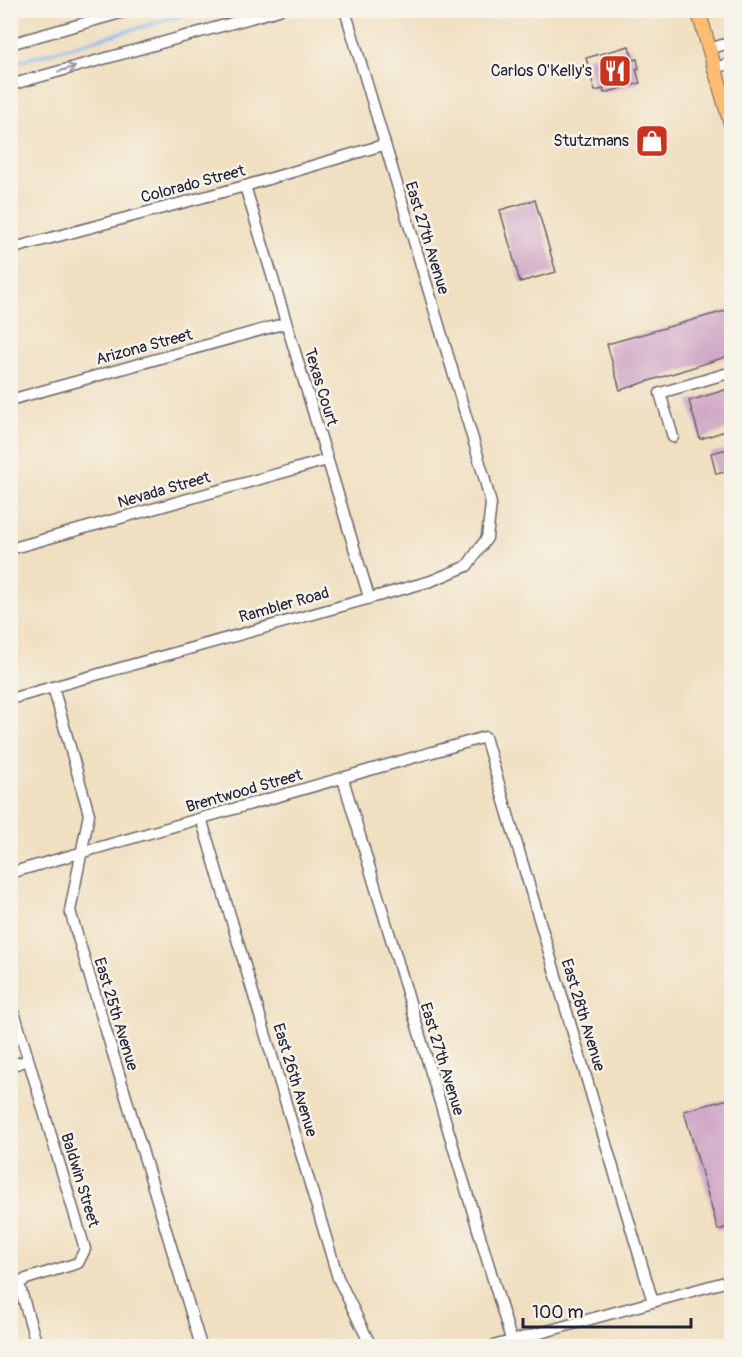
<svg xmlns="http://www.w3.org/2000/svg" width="742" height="1357" font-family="Pangolin,sans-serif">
	<rect width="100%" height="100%" fill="#f7f3e8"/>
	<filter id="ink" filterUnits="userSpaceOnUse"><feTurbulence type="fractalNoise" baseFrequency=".0167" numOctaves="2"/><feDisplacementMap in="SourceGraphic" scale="12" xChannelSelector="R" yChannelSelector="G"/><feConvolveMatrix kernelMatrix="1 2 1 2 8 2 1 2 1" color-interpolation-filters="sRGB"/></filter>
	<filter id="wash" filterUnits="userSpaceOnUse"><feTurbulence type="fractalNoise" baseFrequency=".008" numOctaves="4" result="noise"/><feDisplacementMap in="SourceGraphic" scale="24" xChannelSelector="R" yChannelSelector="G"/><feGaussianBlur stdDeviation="1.35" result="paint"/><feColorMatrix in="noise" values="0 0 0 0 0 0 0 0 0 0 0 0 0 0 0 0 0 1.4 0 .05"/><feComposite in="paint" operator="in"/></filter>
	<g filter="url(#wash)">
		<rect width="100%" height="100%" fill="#f0dfc0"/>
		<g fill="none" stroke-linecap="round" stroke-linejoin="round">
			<path stroke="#83b8f1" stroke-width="3" d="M10 64 201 10"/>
		</g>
		<g id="blocks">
			<path fill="#cea4c5" d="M629 46 633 60 637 59 639 68 636 69 640 83 604 93 603 89 595 91 586 58Z
				M535 200 556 272 520 282 500 210Z
				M732 309V355L620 390 607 344Z
				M728 389 732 401V429L700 439 689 401Z
				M732 448V470L716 474 711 453Z
				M732 1098V1226L718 1230 684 1111Z"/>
		</g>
	</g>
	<g filter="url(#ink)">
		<use href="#blocks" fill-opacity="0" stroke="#6a646a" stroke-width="1.5"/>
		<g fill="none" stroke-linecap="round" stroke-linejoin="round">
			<g stroke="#6a646a" stroke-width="13">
				<path id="minor" d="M10 44 131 10
					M709 49 732 42
					M715 68 732 63
					M10 85 279 10
					M245 186 369 597
					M10 249 245 186 383 145
					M10 400 286 323
					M673 437 660 393 732 372
					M10 549 327 460
					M53 687 89 814 70 911 201 1346
					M10 699 431 581 467 566 487 538 491 504 483 473 345 10
					M343 779 513 1346
					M201 818 338 1278 371 1346
					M10 873 485 737 653 1302
					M15 1015 85 1249 78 1263 26 1279 19 1284 37 1346
					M10 1066 28 1060
					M493 1346 732 1280"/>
			</g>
			<g stroke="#6a646a" stroke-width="16">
				<path id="major" d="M698 10 732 128"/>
			</g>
			<use href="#minor" stroke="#fff" stroke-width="10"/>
			<use href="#major" stroke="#fdbc70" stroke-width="14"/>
		</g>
		<defs><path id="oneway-shaft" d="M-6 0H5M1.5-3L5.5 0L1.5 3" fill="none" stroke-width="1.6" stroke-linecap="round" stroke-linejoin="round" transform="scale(1.5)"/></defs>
		<use stroke="#9c9ca7" href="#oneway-shaft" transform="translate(67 69) rotate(-16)"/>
	</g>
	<defs>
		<g id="restaurant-square" transform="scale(1.725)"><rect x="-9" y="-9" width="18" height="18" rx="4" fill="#c8321e" stroke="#f7f3e8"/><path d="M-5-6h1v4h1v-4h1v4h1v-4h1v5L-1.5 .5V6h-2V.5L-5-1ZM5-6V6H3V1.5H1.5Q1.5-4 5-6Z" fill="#fff"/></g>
		<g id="shop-square" transform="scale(1.725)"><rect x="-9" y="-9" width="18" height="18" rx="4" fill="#c8321e" stroke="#f7f3e8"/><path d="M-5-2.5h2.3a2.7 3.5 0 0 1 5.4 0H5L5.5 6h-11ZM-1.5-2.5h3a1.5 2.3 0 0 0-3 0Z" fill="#fff"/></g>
	</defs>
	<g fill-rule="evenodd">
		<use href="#restaurant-square" x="615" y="71"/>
		<use href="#shop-square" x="652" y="141"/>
	</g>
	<g text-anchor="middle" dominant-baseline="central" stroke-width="5" stroke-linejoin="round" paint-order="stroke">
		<g font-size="16" fill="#22223b" stroke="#f7f3e8" text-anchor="end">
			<text x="592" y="71">Carlos O'Kelly's</text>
			<text x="629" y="141">Stutzmans</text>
		</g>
		<g font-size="16" fill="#22223b" stroke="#f7f3e8">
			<text transform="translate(193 184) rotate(-15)">Colorado Street</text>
			<text transform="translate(427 238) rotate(73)">East 27th Avenue</text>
			<text transform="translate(144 347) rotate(-15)">Arizona Street</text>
			<text transform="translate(321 387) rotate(73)">Texas Court</text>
			<text transform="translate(164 490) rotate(-16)">Nevada Street</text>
			<text transform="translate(284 605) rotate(-16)">Rambler Road</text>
			<text transform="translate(244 791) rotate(-16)">Brentwood Street</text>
			<text transform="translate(116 1014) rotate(73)">East 25th Avenue</text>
			<text transform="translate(583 1015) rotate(73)">East 28th Avenue</text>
			<text transform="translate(442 1059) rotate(73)">East 27th Avenue</text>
			<text transform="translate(295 1080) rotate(73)">East 26th Avenue</text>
			<text transform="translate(80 1180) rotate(73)">Baldwin Street</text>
		</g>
	</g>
	<rect width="742" height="1357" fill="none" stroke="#f7f3e8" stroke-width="36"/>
	<path d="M523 1318v9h168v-9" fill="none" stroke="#22223b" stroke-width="3"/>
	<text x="532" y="1318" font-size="18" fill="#22223b" stroke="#f7f3e8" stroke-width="4.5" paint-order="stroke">100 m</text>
</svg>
